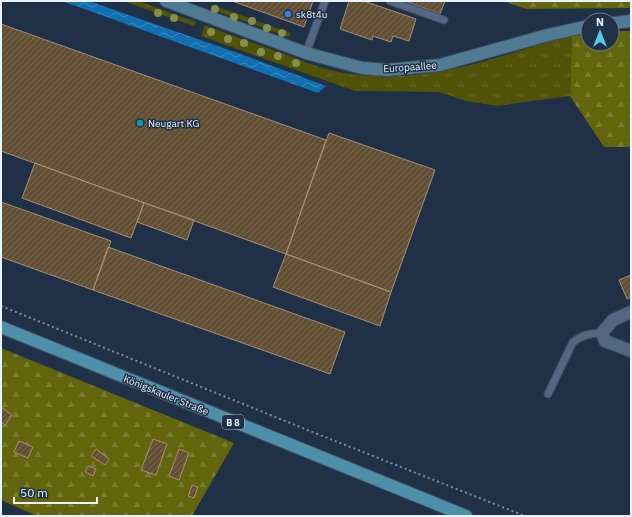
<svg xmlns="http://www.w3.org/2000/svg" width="632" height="517" font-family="'IBM Plex Sans',sans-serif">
	<defs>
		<pattern id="grass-tufts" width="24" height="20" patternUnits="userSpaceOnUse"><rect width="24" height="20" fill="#4f5207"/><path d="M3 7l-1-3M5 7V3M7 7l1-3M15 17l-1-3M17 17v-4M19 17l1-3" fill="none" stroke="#686b2c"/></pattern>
		<pattern id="forest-firs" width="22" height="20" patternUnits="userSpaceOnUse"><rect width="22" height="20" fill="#62650b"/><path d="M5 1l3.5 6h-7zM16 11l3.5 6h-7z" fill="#787c30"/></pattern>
		<pattern id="water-waves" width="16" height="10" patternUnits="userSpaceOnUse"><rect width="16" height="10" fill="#1070b1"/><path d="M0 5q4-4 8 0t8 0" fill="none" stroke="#3e8cc1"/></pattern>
		<pattern id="building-hatch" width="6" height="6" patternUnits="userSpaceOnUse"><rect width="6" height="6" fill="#634f34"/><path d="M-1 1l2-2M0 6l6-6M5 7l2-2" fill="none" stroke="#796952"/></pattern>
	</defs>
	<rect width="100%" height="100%" fill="#1f3047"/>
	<path fill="url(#grass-tufts)" d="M123 1H138L196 22 194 26Z
		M212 5 291 33 289 37 211 9Z
		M205 25C233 36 262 46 290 56 303 61 317 67 330 70 414 90 493 59 572 34L570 96 498 106 466 101 439 92 355 91 201 36Z"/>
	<path fill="url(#forest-firs)" d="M503 1H631V8L526 9Z
		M612 31H631V147H604L570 96 572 34 588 33V44H612Z
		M1 348 234 443 192 516H37L1 500Z"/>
	<path fill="url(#water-waves)" d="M62 1H89L249 57 326 86 318 93Z"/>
	<path fill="url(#building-hatch)" stroke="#a79073" d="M232 1H313L304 27Z
		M349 1H364L416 19 409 41 393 36 391 42 373 36 372 40 340 29Z
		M404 1H445L440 14Z
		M1 24 326 140 286 254 1 151Z
		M329 133 435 170 391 292 286 254Z
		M35 163 144 203 131 238 22 198Z
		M1 202 111 241 93 290 1 257Z
		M144 203 194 220 187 240 137 222Z
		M108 247 345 332 330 374 93 290Z
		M286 254 391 292 380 326 273 287Z
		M631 275V297L627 299 619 280Z
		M1 407 12 415 5 425 1 422Z
		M153 439 167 444 156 475 141 470Z
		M19 441 33 447 28 458 14 452Z
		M96 449 109 459 105 465 91 456Z
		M179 449 189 453 179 480 169 476Z
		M88 466 96 469 93 476 85 472Z
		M192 485 198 487 194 498 188 496Z"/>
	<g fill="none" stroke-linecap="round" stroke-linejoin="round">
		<g stroke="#3d4c5f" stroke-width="9">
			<path id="service" d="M390 1 444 20
				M306 53 325 1
				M548 394 573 342C583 335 590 333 602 333"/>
		</g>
		<g stroke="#3d4c5f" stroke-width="14">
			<path id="minor" d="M631 312 613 320 602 333 605 341 631 351"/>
		</g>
		<g stroke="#3d4c5f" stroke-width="14">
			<path id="secondary" d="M166 1 306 53 362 68 387 70 440 65 548 35 588 26
				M612 23 631 21"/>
		</g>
		<g stroke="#3d4c5f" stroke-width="14">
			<path id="primary" d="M1 327 466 516"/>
		</g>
		<path stroke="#808d9f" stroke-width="2" stroke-dasharray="2 3" stroke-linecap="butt" d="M1 306 320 435 525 516"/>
		<use href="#service" stroke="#546782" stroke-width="7"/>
		<use href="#minor" stroke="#546782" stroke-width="12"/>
		<use href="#secondary" stroke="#517b95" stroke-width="12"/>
		<use href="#primary" stroke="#4d90a7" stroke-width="12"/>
	</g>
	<g fill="#848f4c">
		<circle cx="215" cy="9" r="4"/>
		<circle cx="158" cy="13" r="4"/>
		<circle cx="234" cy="17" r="4"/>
		<circle cx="174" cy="18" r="4"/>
		<circle cx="252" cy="21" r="4"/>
		<circle cx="267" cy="28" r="4"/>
		<circle cx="211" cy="32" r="4"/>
		<circle cx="282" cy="33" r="4"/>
		<circle cx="228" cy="39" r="4"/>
		<circle cx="244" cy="43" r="4"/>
		<circle cx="261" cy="52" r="4"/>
		<circle cx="278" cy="56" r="4"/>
		<circle cx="296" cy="63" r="4"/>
	</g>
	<circle fill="#3f7fe0" stroke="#1f3047" stroke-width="1.5" cx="288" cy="14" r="4"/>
	<circle fill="#0f9aa8" stroke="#1f3047" stroke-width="1.5" cx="140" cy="123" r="4"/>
	<g text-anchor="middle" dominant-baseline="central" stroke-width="3" stroke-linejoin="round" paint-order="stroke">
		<rect fill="#1f3047" stroke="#acb8c8" stroke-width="1" x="222" y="415" width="22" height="14" rx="3"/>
		<g font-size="9" font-weight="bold" fill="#e9f2ff">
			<text x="233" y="422">B 8</text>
		</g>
		<g font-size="10" fill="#e9f2ff" stroke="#1f3047" text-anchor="start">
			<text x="296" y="14">sk8t4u</text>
			<text x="148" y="123">Neugart KG</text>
		</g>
		<g font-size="10" fill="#e9f2ff" stroke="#1f3047">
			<text transform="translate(410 67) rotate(-4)">Europaallee</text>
			<text transform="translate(166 395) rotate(22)">Königskauler Straße</text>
		</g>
	</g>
	<rect width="632" height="517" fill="none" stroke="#e9f2ff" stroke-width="4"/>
	<g transform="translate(600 32)"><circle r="19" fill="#1f3047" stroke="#707e91"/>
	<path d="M0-3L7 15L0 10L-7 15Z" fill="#5ac8e6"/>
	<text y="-6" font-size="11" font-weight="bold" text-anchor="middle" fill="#e9f2ff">N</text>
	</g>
	<path d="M14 497v6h83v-6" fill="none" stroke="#e9f2ff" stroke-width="2"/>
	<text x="20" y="497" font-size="12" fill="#e9f2ff" stroke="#1f3047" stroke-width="3" paint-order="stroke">50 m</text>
</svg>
